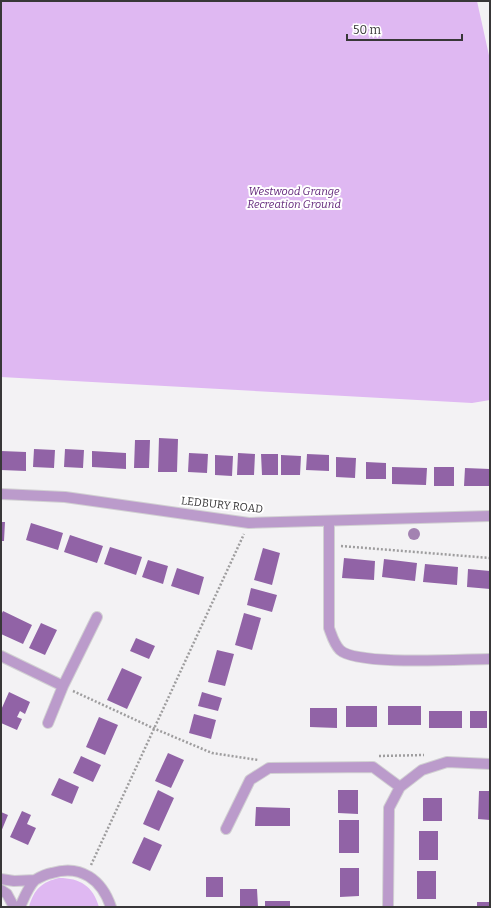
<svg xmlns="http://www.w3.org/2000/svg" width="491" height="908" font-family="Bitter,serif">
	<rect width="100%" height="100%" fill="#f3f2f4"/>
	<path fill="#dfb8f2" d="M1 1H477L490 60V400L472 403 1 377Z
		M59 878C80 878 93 886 99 907H29C34 889 42 882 59 878Z"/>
	<path fill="#9163a6" d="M159 438 178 439 177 472H158Z
		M135 440H150L149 468H134Z
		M34 449 55 450 54 468 33 467Z
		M65 449 84 450 83 468 64 467Z
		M1 451 26 452V471L1 470Z
		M92 451 126 453V469L92 467Z
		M189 453 208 454 207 473 188 472Z
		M238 453 255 454 254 475H237Z
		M261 454H278V475H262Z
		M307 454 329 455V471L306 470Z
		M215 455 233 456 232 476 215 475Z
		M281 455 301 456 300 475H281Z
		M336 457 356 458 355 478 336 477Z
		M366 462 386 463V479H366Z
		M392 467 427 468 426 485 392 484Z
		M434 467H454V486H434Z
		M465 468 490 469V486H464Z
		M1 522H5L4 541H1Z
		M31 523 63 533 58 550 26 540Z
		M70 535 103 546 97 563 64 552Z
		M110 547 142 557 136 575 104 564Z
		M263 548 280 553 272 585 254 580Z
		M344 558 375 561 374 580 342 578Z
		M384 559 417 563 415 581 382 577Z
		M148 560 168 566 163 584 142 577Z
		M425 564 458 567 457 585 423 582Z
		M177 568 204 577 199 595 171 586Z
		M468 569 490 571V589L467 587Z
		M251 588 277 595 272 612 247 605Z
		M3 611 32 625 23 644 1 634V615Z
		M244 613 261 618 252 650 235 645Z
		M41 623 57 630 45 655 29 648Z
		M136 638 155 646 149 659 130 651Z
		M217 650 234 654 225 686 208 682Z
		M122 668 142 677 127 709 107 700Z
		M9 692 30 702 25 714 20 711 17 717 22 719 17 730 1 723V710Z
		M202 692 222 698 218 711 198 706Z
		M346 706H377V727H346Z
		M388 706H421V725H388Z
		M310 708H337V728L310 727Z
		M429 711H462V728H429Z
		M470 711H487V728H470Z
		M194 714 216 720 211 739 189 733Z
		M99 717 118 725 105 755 86 747Z
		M168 753 184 760 171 788 155 781Z
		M81 756 101 765 93 782 73 773Z
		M59 778 79 787 72 804 51 795Z
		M158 790 174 798 159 831 143 824Z
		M338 790H358V814L338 813Z
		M479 791H490V820L478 819Z
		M423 798H442V821H423Z
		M256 807 290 808V826H255Z
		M22 811 31 815 27 824 36 828 28 845 10 837Z
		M1 812 8 815 1 832Z
		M339 820H359V853H339Z
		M419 831H438V860H419Z
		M144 837 162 845 150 871 132 863Z
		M340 868H359V896L340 897Z
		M417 871H436V899H417Z
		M206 877H223V897H206Z
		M240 889H257L258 907H240Z
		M265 901H290V907H265Z
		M477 902H490V907H477Z"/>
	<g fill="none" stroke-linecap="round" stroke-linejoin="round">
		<g stroke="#d1d0d2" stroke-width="12">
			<path id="minor" d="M1 494 65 497 249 523 490 516
				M329 521V628C332 636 334 644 340 650 357 666 463 659 490 659
				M1 656 63 686 97 617
				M48 723 63 686
				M226 829 250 780 269 768 373 767 400 787
				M1 879 14 881 35 880
				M1 890 7 894 14 907
				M20 907C24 898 28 887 35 880 40 877 46 874 52 873 81 864 102 880 111 907
				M388 907 389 808 400 787 422 770 447 762 490 764"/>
		</g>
		<path stroke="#9e9d9e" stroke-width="2.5" stroke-dasharray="2 2" stroke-linecap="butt" d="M341 546 490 558
			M73 691 153 728 212 753 258 760
			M379 756 424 755
			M91 865 244 534"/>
		<use href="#minor" stroke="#bb9bcb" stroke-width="10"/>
	</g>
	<circle fill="#a382b1" cx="414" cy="534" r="6"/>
	<g text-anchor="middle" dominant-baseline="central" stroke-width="4" stroke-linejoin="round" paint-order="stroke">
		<g font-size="11" font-style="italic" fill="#62277a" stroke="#fff">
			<text x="294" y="191">Westwood Grange<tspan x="294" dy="13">Recreation Ground</tspan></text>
		</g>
		<g font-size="11" fill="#383738" stroke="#fff">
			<text transform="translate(222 505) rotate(6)">LEDBURY ROAD</text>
		</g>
	</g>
	<rect width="491" height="908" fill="none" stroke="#383738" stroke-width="4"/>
	<path d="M347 34v6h115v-6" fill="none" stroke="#383738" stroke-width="2"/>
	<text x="353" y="34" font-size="12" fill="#383738" stroke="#ffffff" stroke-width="3" paint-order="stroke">50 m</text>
</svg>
